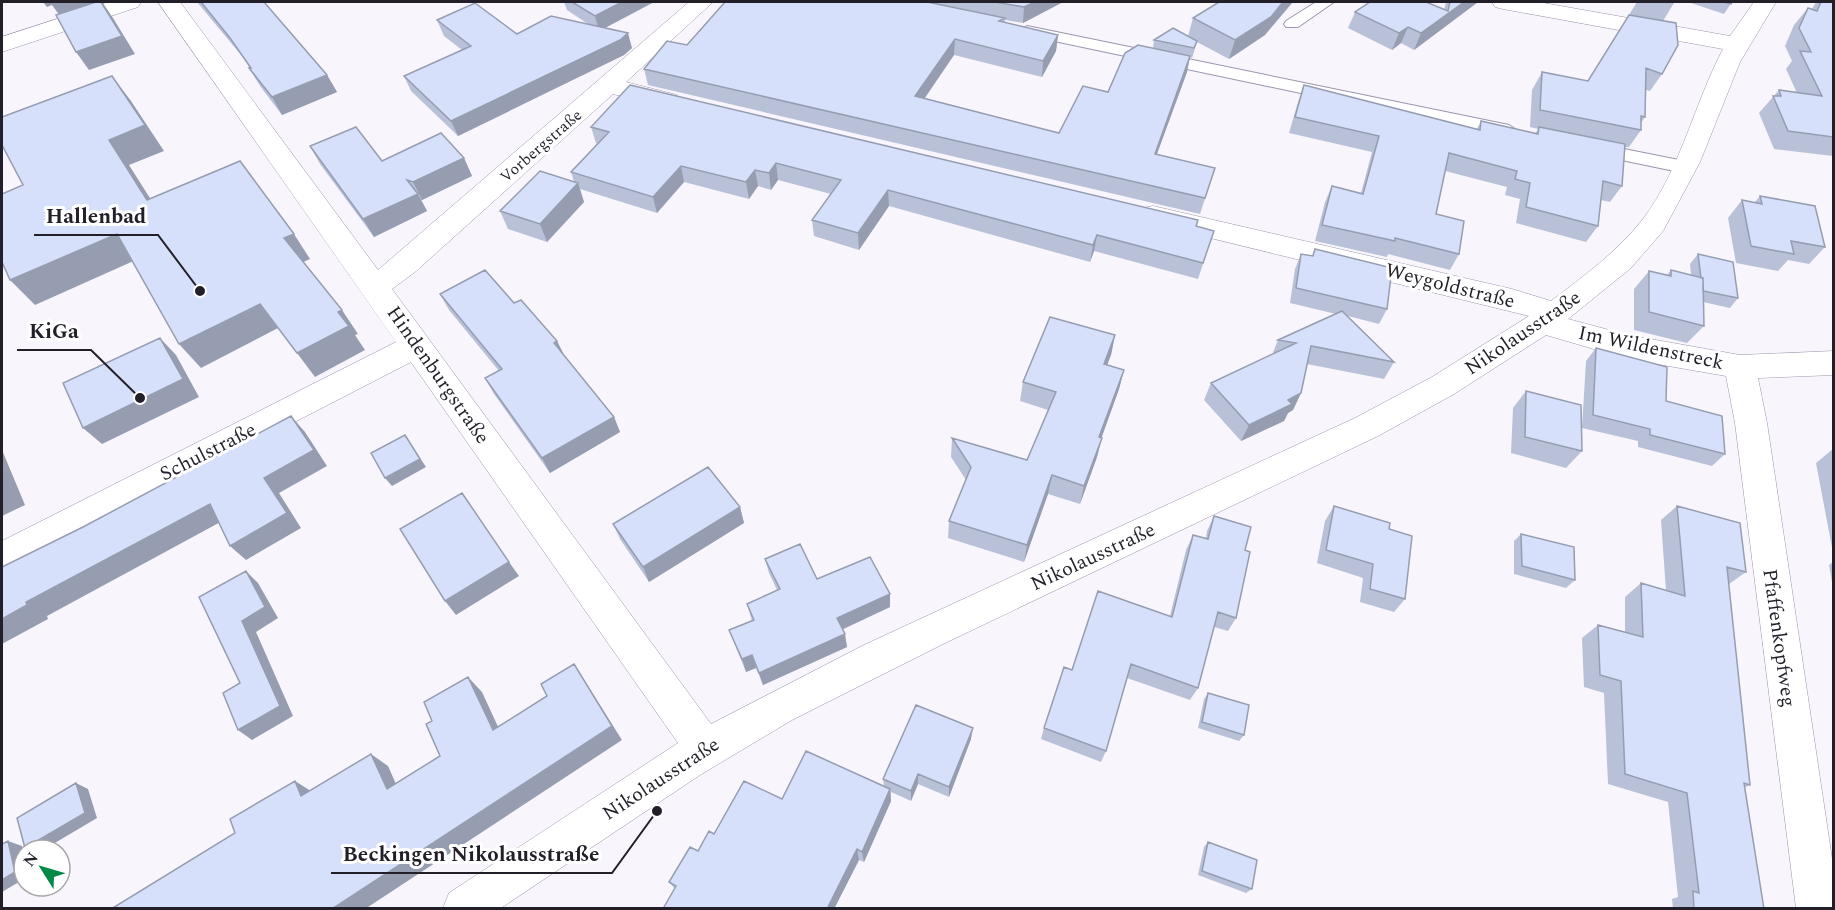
<svg xmlns="http://www.w3.org/2000/svg" width="1835" height="910" font-family="Spectral,serif">
	<rect width="100%" height="100%" fill="#f8f6fc"/>
	<g fill="none" stroke-linecap="round" stroke-linejoin="round">
		<g stroke="#9c94ae" stroke-width="2">
			<path id="lane" d="M1316 2H1334L1298 27H1286L1284 24 1286 21Z
				M1027 26 1509 125 1518 131 1509 137 1021 34 1019 31Z
				M1594 143 1684 161 1693 167 1684 173 1588 153 1585 149Z"/>
		</g>
		<g stroke="#9c94ae" stroke-width="1">
			<path id="street" d="M109 2H141L138 7 2 52V37Z
				M158 2H180L378 270 689 2H713L626 82 677 95 680 100 677 105 668 108 613 94 415 272 392 289 711 724 864 645 1355 418 1432 377 1529 316 1153 224 1143 222 1139 215 1143 208 1153 206 1512 289 1551 301C1584 276 1617 252 1643 219 1681 169 1694 104 1723 49L1503 9 1495 7 1492 2H1538L1730 36 1754 2H1776L1740 62 1700 162 1663 231 1631 268 1568 319 1628 335 1740 355 1834 351V375L1758 378 1767 423 1834 872V908H1796L1735 423 1726 376 1628 359 1546 335 1454 394 1378 436 943 644 792 720 700 775 501 908H443L449 893 678 743 411 362 2 573V541L396 342Z"/>
		</g>
		<use href="#lane" fill="#fff" fill-rule="evenodd"/>
		<use href="#street" fill="#fff" fill-rule="evenodd"/>
	</g>
	<path fill="#b8c1d8" d="M197 2H264L327 75 337 92 282 115 260 86 249 68H250L241 55Z
		M564 2H654L605 28 632 48 624 55 458 136 411 91 404 76 462 50 444 36 437 20 517 34 588 24 567 10Z
		M725 2H1063L1023 23 1005 20V23L1058 35 1056 51 1042 77 954 55 925 98 1059 133 1108 92 1153 48 1154 40 1188 36 1193 18 1265 35 1229 59 1197 42 1192 58 1190 57 1187 72 1157 154 1215 168 1200 214 648 85 644 69 687 45Z
		M1446 2H1478L1414 50 1401 43 1392 50 1348 28 1355 12 1444 10Z
		M1637 2H1674V3L1663 21 1662 74 1650 91 1646 90 1645 117 1641 123V130L1629 147H1625L1622 186 1610 202 1601 200 1598 226 1586 242 1516 223 1520 199 1505 195 1507 187 1445 171 1436 214 1459 254 1450 270 1388 254 1387 257 1315 241 1325 202 1332 186 1361 193 1372 152 1289 133 1298 102 1304 85 1477 129 1481 121 1535 134 1538 129 1530 127 1532 90 1542 72 1588 81Z
		M1688 2H1732L1724 14Z
		M1816 2H1833V156L1774 149 1759 113 1779 90 1797 93 1786 69 1792 61 1785 46 1794 25 1808 8 1812 9Z
		M591 127 1196 226 1214 231 1198 279 1094 251 1090 262 889 206 859 250 814 236 812 220 831 194 778 180 771 190 758 186 749 199 684 182 657 213 580 189 584 202 547 242 508 229 500 211 574 182 571 172 597 144 596 143Z
		M310 146 382 161 464 158 472 176 422 200H421L427 211 374 237 320 164Z
		M1760 196 1825 247 1809 264 1788 260 1778 271 1736 263 1728 218 1742 200 1754 203Z
		M1315 249 1387 309 1379 324 1348 316 1394 362 1384 379 1307 364 1301 393 1293 410 1288 413 1284 421 1241 441 1204 400 1211 383 1272 355 1278 340 1336 314 1290 303 1295 269 1301 254 1312 256Z
		M1698 254 1738 298 1730 308 1703 302 1704 326 1687 343 1634 330V289L1649 271 1667 275 1671 270 1691 275 1690 264Z
		M440 294 514 303 557 341 564 355 614 417 620 432 550 473 494 394 485 378 499 371 449 310Z
		M1115 335 1111 355 1107 365 1124 370 1119 389 1101 438 1097 457 1080 504 1048 494 1024 562 948 538 949 521 966 480 951 457 952 438 1027 460 1048 410 1020 401 1023 382Z
		M1596 348 1666 401 1725 454 1712 466 1638 447V441L1582 428 1586 361Z
		M1526 391 1582 451 1566 468 1511 453 1513 408Z
		M1833 449V553L1816 463Z
		M1334 506 1389 529 1405 599 1394 612 1360 602 1363 578 1317 563 1325 521Z
		M1677 506 1746 572 1729 584 1750 785 1744 788 1764 909H1673L1672 899 1678 897 1668 802 1608 784 1604 693 1584 687 1582 638 1598 625 1625 633V597L1641 583 1666 591 1661 520Z
		M740 507 744 523 649 582 620 539 613 524Z
		M1214 516 1245 550 1236 618 1228 631 1214 627 1198 688 1190 700 1127 678 1106 751 1101 762 1041 739 1044 728 1170 616 1186 550 1193 535 1206 538 1207 531Z
		M1521 534 1575 580 1566 588 1514 574V541Z
		M765 559 817 579 890 594V607L843 629 847 647 763 685 756 668 746 672 729 630 752 621 747 604 777 590 769 573Z
		M1833 562V588L1829 565Z
		M1208 693 1244 735 1239 741 1198 728 1204 699Z
		M971 739 949 797 918 784 911 801 891 792V801L864 862 859 860 834 909H665L664 907 675 889 669 882 714 834 782 799 884 786 883 779Z
		M1208 842 1252 889 1246 893 1198 875 1204 847Z"/>
	<path fill="#969db0" d="M43 2H103H102L113 18 135 54 89 70 76 52 60 16 52 5 47 7Z
		M622 2H654L599 31 595 16Z
		M1035 2H1063L1023 23 1024 7Z
		M1283 2H1293L1265 35 1229 59 1235 40Z
		M1464 2H1478L1414 50 1421 33Z
		M1408 27 1401 43 1392 50 1399 33Z
		M628 33 632 48 624 55 458 136 451 121Z
		M1058 35 1056 51 1042 77 1043 61Z
		M955 39 954 55 915 112V96Z
		M1190 56 1187 72 1151 170 1155 154Z
		M327 75 337 92 282 115 272 97Z
		M112 76 131 101 164 151 129 165 167 225 147 200 109 140Z
		M464 158 472 176 422 200 413 182Z
		M776 163 778 180 771 190 769 173Z
		M681 166 684 182 657 213 653 197Z
		M755 170 758 186 749 199 746 182Z
		M578 183 584 202 547 242 540 224Z
		M888 190 889 206 859 250 858 233Z
		M418 194 427 211 374 237 363 219Z
		M117 234 138 259 35 305 10 280Z
		M294 234 310 259 301 263 284 238Z
		M1097 235 1094 251 1090 262 1093 245Z
		M260 304 278 328 201 368 179 344Z
		M342 310 358 334 355 335 365 350 315 377 297 353 338 312Z
		M1115 335 1111 355 1100 383 1104 364Z
		M160 338 176 355 199 397 102 444 83 428Z
		M557 341 565 357 554 343Z
		M1124 370 1119 389 1095 456 1099 437Z
		M1301 393 1293 410 1288 413 1284 421 1241 441 1249 425 1288 400Z
		M291 416 305 432 327 466 279 493 301 528 246 560 230 546Z
		M614 417 620 432 550 473 542 458Z
		M405 435 426 467 392 486 385 478Z
		M1102 438 1097 457 1080 504 1084 486Z
		M2 450 25 505 2 516Z
		M1052 475 1048 494 1024 562 1027 545Z
		M210 504 226 519 47 616 48 619 2 644V619L26 602Z
		M740 507 744 523 649 582 643 567Z
		M509 562 519 576 456 615 445 601Z
		M246 571 258 583 278 618 256 632 293 716 252 740 238 730 242 621Z
		M890 594V607L839 631 837 618Z
		M845 634 847 647 763 685 759 673Z
		M752 655 756 668 746 672 742 659Z
		M574 664 622 740 365 909H332L612 726Z
		M468 677 482 692 506 744 493 730Z
		M973 728 971 739 949 797V787Z
		M371 754 388 766 404 802 387 789Z
		M918 774V784L911 801V791Z
		M295 781 314 793 301 796Z
		M76 783 88 789 97 818 43 850H32L25 848Z
		M890 789 891 801 864 862 862 852Z
		M8 841 22 846 24 856V879L2 892V880Z
		M857 849 859 860 834 909H827Z"/>
	<path fill="#d6e0fb" stroke="#969db0" stroke-width="1.5" d="M96 2H101L122 36 76 52 56 15Z
		M201 2H264L327 75 272 97 249 68H251L230 38Z
		M572 2H622L595 16Z
		M725 2H927L1005 18 999 21 1058 35 1043 61 955 39 915 96 1059 133 1083 86 1108 92 1125 53 1138 45 1190 56 1155 154 1215 168 1205 198 644 69 667 41 687 45Z
		M995 2H1035L1024 7Z
		M1219 2H1283L1271 17 1235 40 1193 18Z
		M1370 2H1426L1448 11 1450 2H1464L1421 33 1408 27 1399 33 1355 12Z
		M1723 2H1732L1731 4Z
		M1821 2H1833V137L1788 131 1773 96H1781L1779 90 1822 96 1800 51 1811 52 1799 28 1808 8 1817 11Z
		M475 3 517 34 551 16 628 33 620 40 451 121 404 76 471 46 437 20Z
		M1629 15 1676 23 1678 45 1662 74 1646 68 1645 117 1641 116V130L1540 110 1542 72 1588 81Z
		M1173 28 1197 41 1194 48 1154 40Z
		M112 76 145 125 109 140 147 200 240 161 294 234 284 238 342 310 338 312 349 326 297 353 260 304 179 344 117 234 10 280 2 262V194L23 185 2 145V117Z
		M630 85 1198 220 1196 226 1214 231 1203 263 1097 235 1093 245 888 190 858 233 812 220 841 180 776 163 769 173 755 170 746 182 681 166 653 197 571 172 609 132 591 127Z
		M1304 85 1480 130 1481 121 1538 134 1539 127 1625 144 1622 186 1603 181 1598 226 1526 207 1530 183 1515 179 1517 171 1449 153 1436 214 1464 221 1459 254 1395 238V241L1322 225 1332 186 1363 194 1379 136 1295 117Z
		M356 127 382 161 441 133 464 158 413 182 407 180 418 194 363 219 310 146Z
		M540 171 578 183 540 224 500 211Z
		M1760 196 1815 206 1825 247 1791 241 1794 254 1751 246 1742 200 1762 204Z
		M1315 249 1392 268 1387 309 1296 288 1301 254 1313 256Z
		M1698 254 1733 262 1738 298 1703 291V278H1701Z
		M485 270 514 303 521 300 557 341 554 343 614 417 542 458 485 378 502 369 440 294Z
		M1671 270 1703 278 1704 326 1649 312V271L1671 276Z
		M1342 311 1394 362 1311 346 1301 393 1288 400 1292 404 1249 425 1211 383 1296 343 1278 340Z
		M1050 317 1115 335 1104 364 1124 370 1099 437 1102 438 1084 486 1052 475 1027 545 949 521 971 467 952 438 1027 460 1056 392 1023 382Z
		M160 338 183 379 83 428 63 383Z
		M1596 348 1667 367 1666 401 1722 416 1725 454 1650 435V429L1593 415Z
		M1526 391 1581 405 1582 451 1525 437Z
		M291 416 314 450 264 478 287 513 230 546 210 504 26 602 27 605 2 619V567L83 527Z
		M405 435 420 459 385 478 371 453Z
		M708 467 740 507 643 567 613 524Z
		M462 493 509 562 445 601 400 529Z
		M1334 506 1390 523 1389 529 1412 536 1405 599 1370 589 1373 564 1326 550Z
		M1677 506 1740 523 1746 572 1727 567 1750 785 1744 783 1764 909H1694L1693 891 1699 893 1687 793 1625 774 1621 681 1600 675 1598 625 1643 637 1641 583 1685 596Z
		M1214 516 1251 527 1245 550 1250 552 1236 618 1218 612 1198 688 1131 664 1106 751 1044 728 1064 667 1072 670 1098 591 1172 617 1193 535 1208 539Z
		M1521 534 1574 547 1575 580 1522 566Z
		M800 544 817 579 870 557 890 594 837 618 845 634 759 673 752 655 742 659 729 630 754 620 747 604 780 589 765 559Z
		M246 571 265 607 242 621 280 706 238 730 223 693 240 683 199 597Z
		M574 664 612 726 332 909H111L235 833 230 819 295 781 301 796 371 754 387 789 440 756 426 724 432 721 424 702 468 677 493 730 547 696 541 684Z
		M1208 693 1249 705 1244 735 1202 722Z
		M916 705 973 728 949 787 918 774 911 791 883 779Z
		M806 751 890 789 862 852 857 849 827 909H666L664 907 676 886 669 882 690 847 698 851 709 831 714 834 744 781 782 799Z
		M76 783 85 813 25 848 17 818Z
		M8 841 15 872 2 880V844Z
		M1208 842 1257 860 1252 889 1202 871Z"/>
	<g text-anchor="middle" dominant-baseline="central" stroke-width="6" stroke-linejoin="round" paint-order="stroke">
		<g font-size="16" fill="#221f29" stroke="#fff">
			<text transform="translate(541 146) rotate(-41)">Vorbergstraße</text>
		</g>
		<g font-size="20" fill="#221f29" stroke="#fff">
			<text transform="translate(1450 286) rotate(14)">Weygoldstraße</text>
			<text transform="translate(1523 333) rotate(-34)">Nikolausstraße</text>
			<text transform="translate(1651 348) rotate(12)">Im Wildenstreck</text>
			<text transform="translate(438 375) rotate(55)">Hindenburgstraße</text>
			<text transform="translate(208 452) rotate(-27)">Schulstraße</text>
			<text transform="translate(1093 557) rotate(-25)">Nikolausstraße</text>
			<text transform="translate(1779 638) rotate(82)">Pfaffenkopfweg</text>
			<text transform="translate(661 779) rotate(-33)">Nikolausstraße</text>
		</g>
	</g>
	<path fill="none" stroke="#221f29" stroke-width="2" d="M200 291L158 235H34M140 398L91 350H17M657 811L612 873H331"/>
	<g fill="#221f29" stroke="#fff" stroke-width="2">
		<circle cx="200" cy="291" r="6"/>
		<circle cx="140" cy="398" r="6"/>
		<circle cx="657" cy="811" r="6"/>
	</g>
	<g font-size="21" text-anchor="middle" font-weight="bold" fill="#221f29" stroke="#fff" stroke-width="6" stroke-linejoin="round" paint-order="stroke">
		<text x="96" y="223">Hallenbad</text>
		<text x="54" y="338">KiGa</text>
		<text x="471" y="861">Beckingen Nikolausstraße</text>
	</g>
	<rect width="1835" height="910" fill="none" stroke="#221f29" stroke-width="6"/>
	<g transform="translate(42 868) rotate(307)"><circle r="28" fill="#ffffff" stroke="#a7a5a9" stroke-width="1.5"/>
	<path d="M0-4.5L10 22L0 15L-10 22Z" fill="#018945"/>
	<text y="-9" font-size="16" font-weight="bold" text-anchor="middle" fill="#221f29">N</text>
	</g>
</svg>
